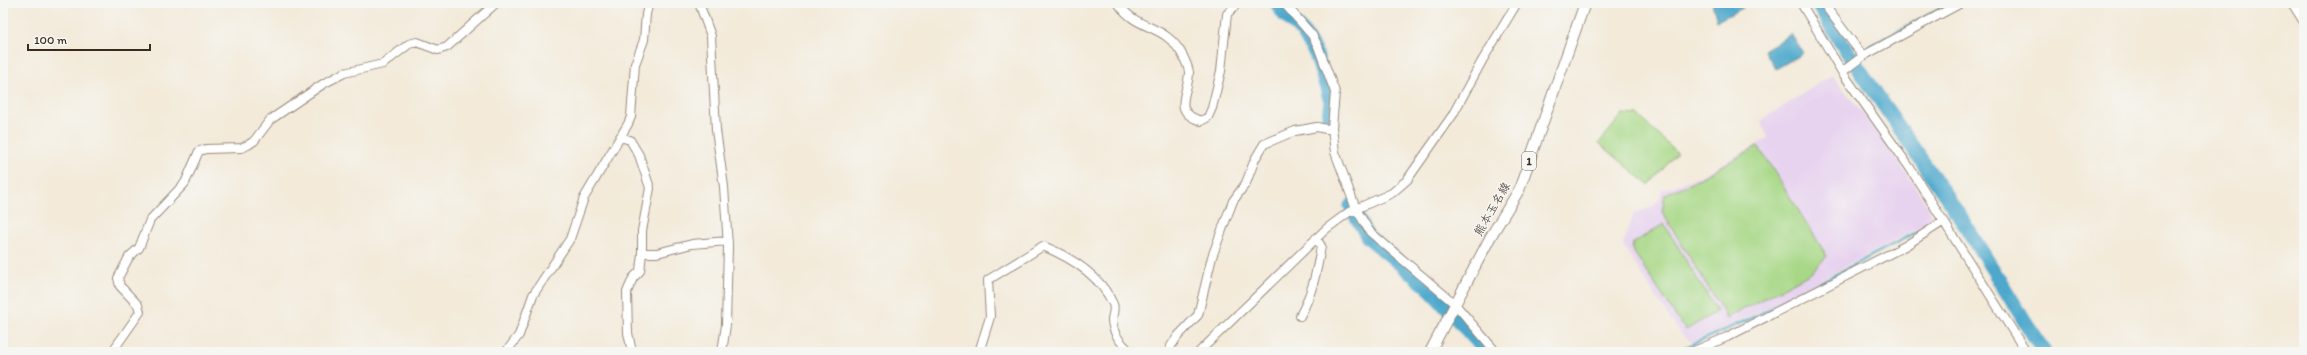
<svg xmlns="http://www.w3.org/2000/svg" width="2307" height="355" font-family="Itim,'Klee One',sans-serif">
	<rect width="100%" height="100%" fill="#f6f6f2"/>
	<filter id="ink" filterUnits="userSpaceOnUse"><feTurbulence type="fractalNoise" baseFrequency=".025" numOctaves="2"/><feDisplacementMap in="SourceGraphic" scale="8" xChannelSelector="R" yChannelSelector="G"/><feConvolveMatrix kernelMatrix="1 2 1 2 8 2 1 2 1" color-interpolation-filters="sRGB"/></filter>
	<filter id="wash" filterUnits="userSpaceOnUse"><feTurbulence type="fractalNoise" baseFrequency=".012" numOctaves="4" result="noise"/><feDisplacementMap in="SourceGraphic" scale="16" xChannelSelector="R" yChannelSelector="G"/><feGaussianBlur stdDeviation="0.9" result="paint"/><feColorMatrix in="noise" values="0 0 0 0 0 0 0 0 0 0 0 0 0 0 0 0 0 1.4 0 .05"/><feComposite in="paint" operator="in"/></filter>
	<g filter="url(#wash)">
		<rect width="100%" height="100%" fill="#f3ead9"/>
		<path fill="#e7d2ef" d="M1832 75 1869 121 1908 175 1935 219 1765 309 1692 342 1682 335 1669 317 1623 245 1634 213 1653 207 1659 200 1662 190 1700 176 1768 138 1761 121Z"/>
		<path fill="#a8d887" stroke="#728152" d="M1623 114 1638 115 1677 153 1649 185 1599 143Z
			M1758 146 1827 256 1811 273 1727 318 1662 212 1665 194 1689 184Z
			M1664 224 1717 311 1686 330 1682 326 1632 249 1633 243Z"/>
		<path fill="#4ea8cc" stroke="#446975" d="M1712 3H1741L1743 8 1717 21Z
			M1791 34 1803 53 1776 69 1764 50Z"/>
		<g fill="none" stroke-linecap="round" stroke-linejoin="round">
			<path stroke="#4ea8cc" stroke-width="2.5" d="M1850 56 1951 3
				M1949 215 1957 212
				M1675 352 1756 316 1934 223"/>
			<path stroke="#4ea8cc" stroke-width="15" d="M1277 3 1284 14 1303 32 1316 54 1331 101 1329 118
				M1817 3 1844 47 1957 212 2044 352
				M1351 206 1367 236 1428 287 1487 352"/>
		</g>
	</g>
	<g filter="url(#ink)">
		<g fill="none" stroke-linecap="round" stroke-linejoin="round">
			<g stroke="#978a7c" stroke-width="10">
				<path id="minor" d="M699 3 711 36 716 130 724 187 728 246 726 325 722 352
					M1118 3C1138 33 1165 22 1183 56 1185 60 1189 68 1189 73 1188 95 1171 111 1201 121L1208 117 1212 108 1221 71 1227 14 1238 3
					M1284 3 1312 35 1318 46 1335 92 1332 128 1335 152 1356 209 1370 232 1455 304 1496 352
					M1801 3 1842 72 1910 168 2026 352
					M1823 3 1863 56
					M2292 3 2304 22
					M1842 72 1863 56 1961 3
					M620 137 630 140 639 155 650 188 642 231V253
					M1300 316C1312 294 1317 271 1321 246L1316 238
					M112 352 140 312 138 305 120 286 118 278 129 257 139 248 150 220 185 183 199 151 206 149 241 148 248 145 254 141 270 120 323 84 344 73 383 64 409 44 417 42 438 50 447 47 496 3
					M506 352 519 335 533 295 570 239 584 198 628 124 631 117 635 64 644 40 646 14 649 3
					M632 352 628 333 627 292 633 278 640 271 642 253H657L692 244 728 241
					M979 352 990 317 988 280 1043 246C1070 257 1100 275 1113 304 1115 308 1113 314 1112 319 1112 332 1121 344 1131 352
					M1170 352 1171 346 1178 336 1198 315 1212 257 1226 219 1233 201 1246 183 1255 159 1264 144 1295 131 1317 127 1326 129 1332 128
					M1199 352 1326 229 1349 212 1392 193 1407 180 1452 116 1482 61 1517 3
					M1692 352 1727 337 1905 246 1944 221"/>
			</g>
			<g stroke="#978a7c" stroke-width="12">
				<path id="major" d="M1430 352 1491 236 1519 190 1585 3"/>
			</g>
			<use href="#minor" stroke="#fff" stroke-width="8"/>
			<use href="#major" stroke="#fff" stroke-width="10"/>
		</g>
	</g>
	<g text-anchor="middle" dominant-baseline="central" stroke-width="3" stroke-linejoin="round" paint-order="stroke">
		<rect fill="#f6f6f2" stroke="#73675e" stroke-width="1" x="1522" y="152" width="14" height="18" rx="3"/>
		<g font-size="11" font-weight="bold" fill="#3b2a1e">
			<text x="1529" y="161">1</text>
		</g>
		<g font-size="12" fill="#3b2a1e" stroke="#f6f6f2">
			<text transform="translate(1492 209) rotate(-60)">熊本玉名線</text>
		</g>
	</g>
	<rect width="2307" height="355" fill="none" stroke="#f6f6f2" stroke-width="16"/>
	<path d="M28 44v6h122v-6" fill="none" stroke="#3b2a1e" stroke-width="2"/>
	<text x="34" y="44" font-size="12" fill="#3b2a1e" stroke="#f6f6f2" stroke-width="3" paint-order="stroke">100 m</text>
</svg>
